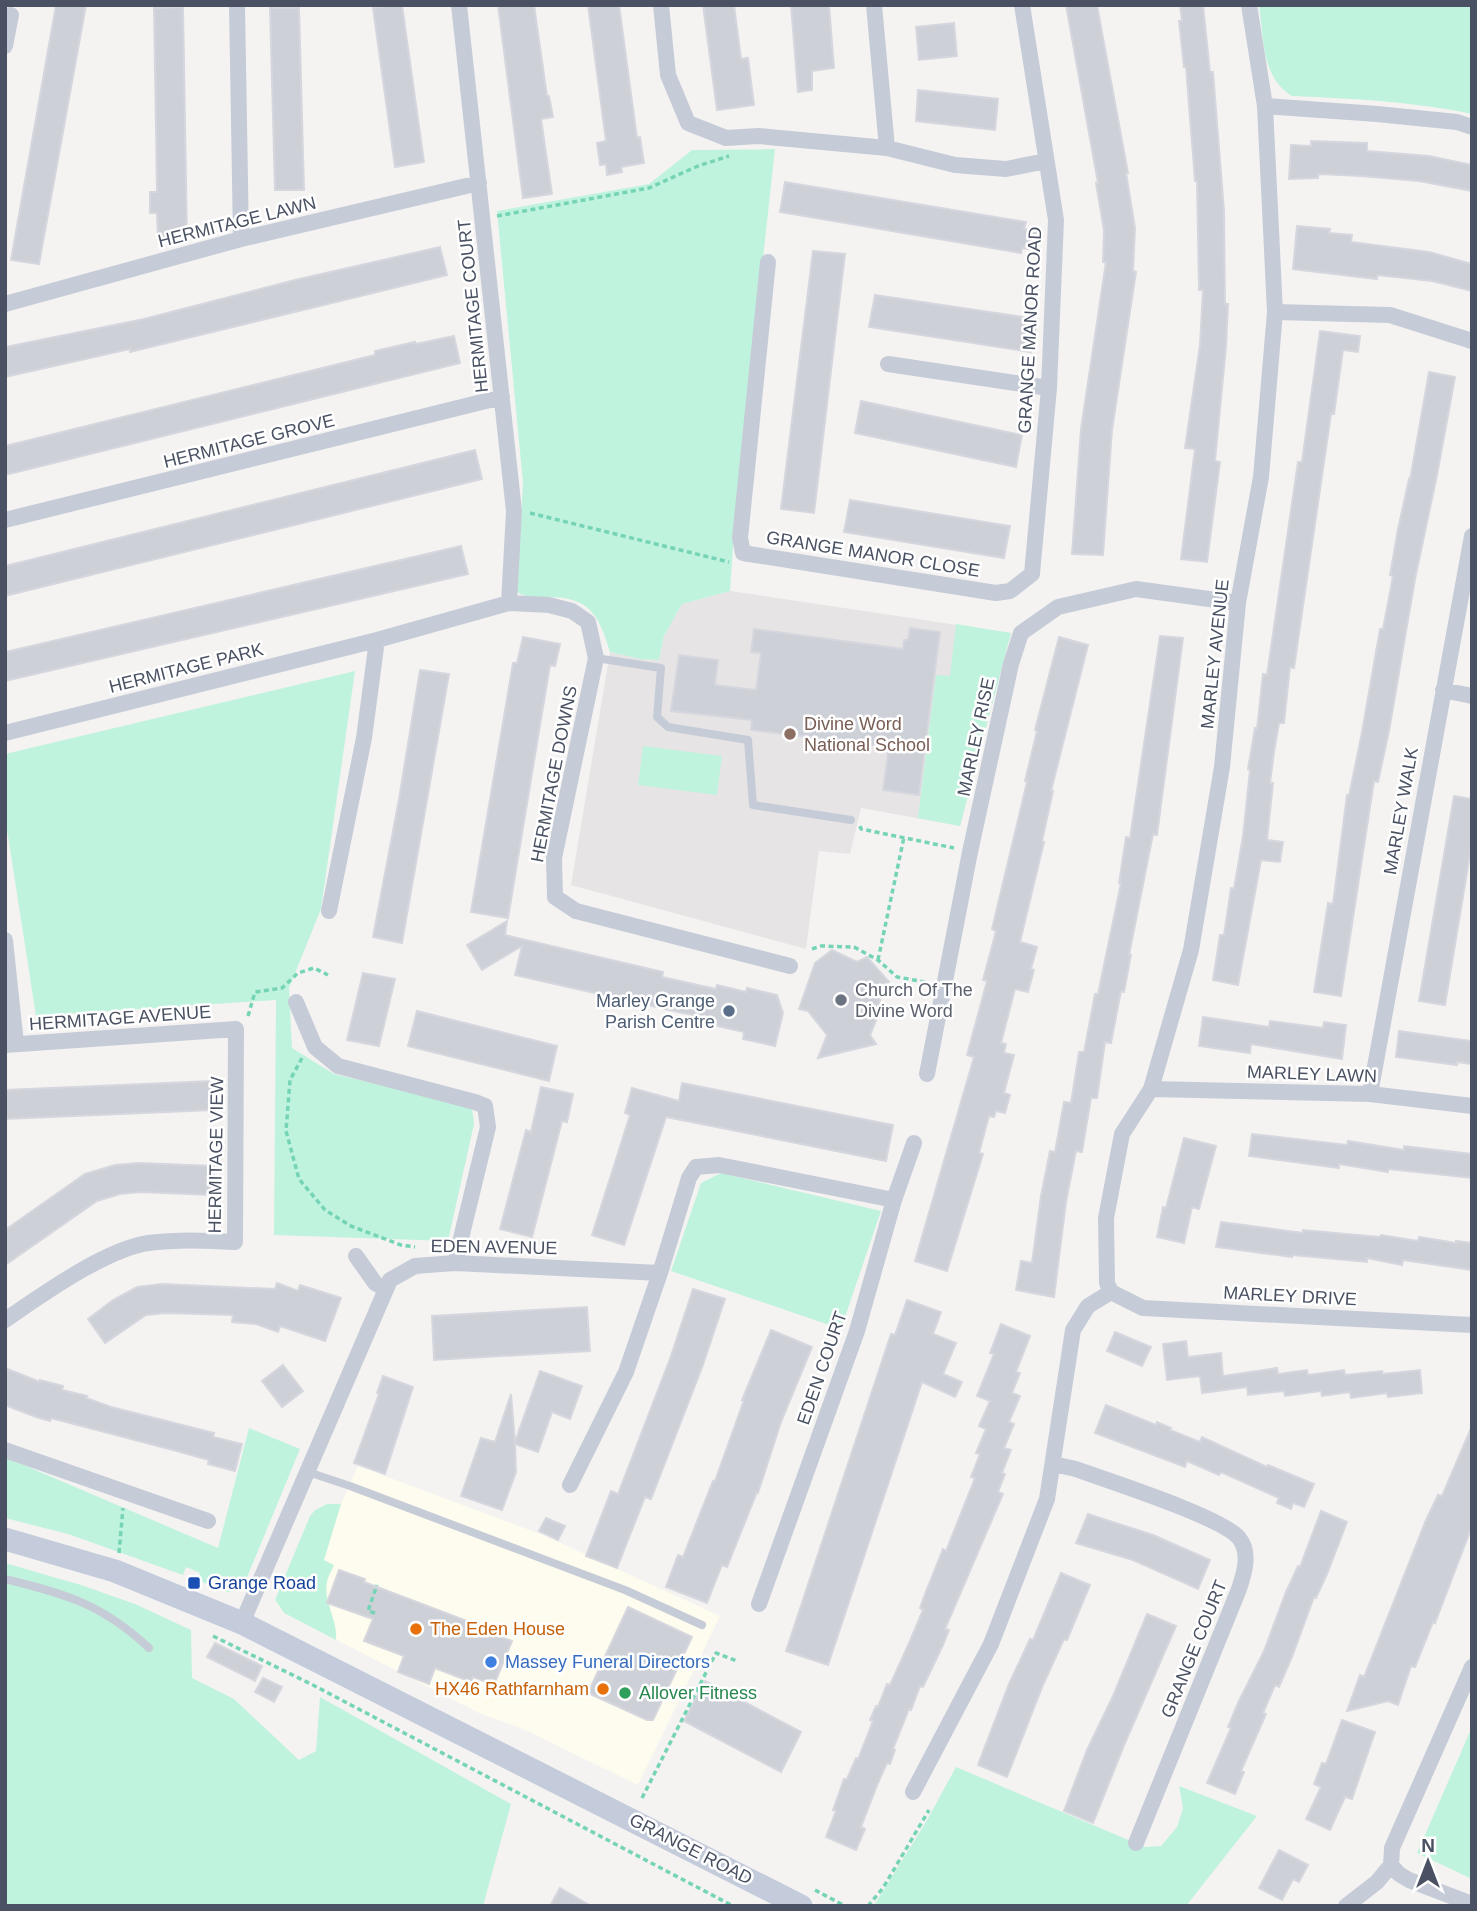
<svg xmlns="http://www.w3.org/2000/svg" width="1477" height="1911" font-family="Arial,sans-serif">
	<rect width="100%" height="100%" fill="#f5f3f2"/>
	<path fill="#fefcee" d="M358 1466 543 1535 720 1616 638 1785 523 1729 479 1713 284 1613 278 1606 275 1600 310 1516 322 1506 341 1504Z"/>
	<path fill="#e6e4e4" d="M730 591 1011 633 960 826 861 808 850 854 819 851 806 949 571 885 610 652 640 659 659 660 664 636 682 604Z"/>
	<path fill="#c0f3dd" d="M1259 5H1472V114C1412 101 1353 99 1292 96 1261 77 1264 39 1259 5Z
		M775 149 736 504 730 591 682 604 664 636 659 660 640 659 610 652C598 612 588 596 544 597 533 597 527 598 517 592L523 483 497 211 649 184 692 150Z
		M956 624 1011 633 960 826 918 818 936 675 950 676Z
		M355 671 321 909 289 988 292 1048 334 1074 472 1107 474 1124 448 1241 274 1235 276 1000 36 1016 5 817V754Z
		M643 746 722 756 717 795 638 785Z
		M721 1173 881 1211 841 1329 671 1271 701 1183Z
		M249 1428 300 1449 248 1575C235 1603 221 1590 198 1580L200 1573 186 1567 183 1575 68 1534 5 1518V1457L218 1548Z
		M327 1504H341L324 1560 334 1565C332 1570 328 1576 327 1582 323 1601 338 1620 336 1640L284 1613 275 1600 310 1516 315 1510Z
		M5 1563 81 1585 135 1604 191 1630 192 1678 234 1699 299 1760 316 1751 320 1697 511 1804 483 1906H5Z
		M1472 1727V1879L1417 1853Z
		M956 1767 1145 1847 1161 1846 1177 1827 1183 1808 1179 1786 1257 1816 1186 1906H878L875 1904 926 1822Z"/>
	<path fill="#ced0d8" stroke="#d6d7de" stroke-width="2" d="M56 5H86L39 264 11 260Z
		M392 5H402L424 162 395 167 373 8Z
		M498 5H534L547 96H549L553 117 541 119 552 194 523 198Z
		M588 5H619L637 138 640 137 644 163 621 167 622 172 607 175 606 164 600 165 597 143 606 141Z
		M703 5H734L741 59 748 58 754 105 717 110Z
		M791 5H829L834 68 812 71V90L798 92Z
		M1066 5H1097L1128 173H1126L1135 228 1133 271 1136 272 1112 430 1103 555 1072 554 1081 429 1106 262H1103L1104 230 1096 183H1098Z
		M1180 5H1203L1210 72H1213L1224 211 1225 304H1228L1226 347 1215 461 1220 462 1207 562 1181 559 1195 449 1185 448 1200 345 1203 290H1199L1197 181H1195L1186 67H1184L1179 21H1182Z
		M183 7 187 238 158 239 157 213H150V192H157L154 8Z
		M270 8H299L304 190H275Z
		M954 23 957 56 919 60 916 27Z
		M918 90 998 99 995 130 916 121Z
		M1311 141 1367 143V151L1429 156 1472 165V191L1419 181 1361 176 1318 174V178L1289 179 1291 145 1311 146Z
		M785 182 1026 222 1024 229 1038 232 1034 250 1022 248 1021 253 780 212Z
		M1297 226 1330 229 1329 233 1352 235 1351 242 1429 252 1472 264V291L1432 281 1377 275V279L1293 269Z
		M440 247 447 275 130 352V349L5 377V347L144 319 295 280Z
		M813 251 845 254 814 513 781 509Z
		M875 295 1037 319 1031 352 869 327Z
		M1320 331 1360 336 1358 352 1343 350 1342 357 1334 414H1331L1294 668 1290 667 1284 723H1279L1274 752 1270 783H1273L1267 840 1283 842 1280 862 1261 860 1238 985 1213 980 1220 935H1224L1231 888 1234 889 1243 836 1250 770 1248 769 1255 728 1257 729 1263 674 1267 675 1298 462H1302Z
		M454 336 460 363 5 475V446L375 355V351L415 342 416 344Z
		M1429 372 1455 377 1437 475 1415 579 1389 731 1378 782 1374 781 1341 996 1314 992 1328 903 1333 904 1347 795 1349 796 1362 732 1380 629H1383L1393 576 1390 575 1398 529 1409 479 1410 480Z
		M861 401 1022 435 1016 467 855 433Z
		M475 450 482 479 5 596V566Z
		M850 500 1010 526 1004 558 844 532Z
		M461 546 468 574 5 681V652Z
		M910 628 940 632 919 795 883 790 889 747 751 730 752 720 671 711 679 655 718 660 715 685 756 690 761 653 751 652 754 629 903 649 904 640H908Z
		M1160 636 1183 638 1157 835 1153 834 1129 955H1131L1124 992 1121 991 1111 1043 1105 1042 1097 1098H1091L1082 1152 1076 1151 1066 1202 1054 1297 1016 1290 1021 1261 1032 1263 1041 1196 1050 1151 1055 1152 1064 1102 1071 1103 1079 1052H1084L1095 994H1098L1121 883H1119L1126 837 1130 838Z
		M523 637 560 644 555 666 550 665 508 918 471 912 513 663H517Z
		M1059 637 1088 645 1051 791H1053L1042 841 1044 842 1020 942 1037 947 1031 969 1034 970 1028 992 1015 989 1001 1043 1006 1044 1004 1053 1014 1055 1004 1093 1010 1095 1005 1113 996 1111 994 1117 989 1116 979 1153 983 1154 947 1271 915 1261 974 1057 967 1055 987 981 983 980 996 931 992 929 1027 782 1025 781 1037 731 1035 730Z
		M420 670 449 674 402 943 373 937 399 799Z
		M1454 796 1472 799V842L1445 1005 1419 1001Z
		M507 921 505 935 663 972 662 977 716 989 717 985 746 992 747 988 777 995 783 1013 775 1046 743 1039 744 1032 713 1025 714 1020 515 975 522 946 482 970 467 945Z
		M832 950 857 962 867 957 889 982 880 990V1011L870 1035 876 1044 818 1058 827 1035 808 1011 799 1009 815 963Z
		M363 973 395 979 379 1046 347 1040Z
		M417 1011 557 1046 549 1081 408 1046Z
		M1203 1017 1269 1027 1270 1021 1323 1028 1324 1022 1346 1025 1342 1059 1251 1044 1250 1053 1199 1046Z
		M1399 1031 1472 1041V1064L1457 1062V1065L1396 1057Z
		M212 1081 213 1110 5 1119V1090Z
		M682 1083 893 1125 886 1161 666 1117 624 1245 592 1235 630 1115 625 1113 632 1088 679 1101Z
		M541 1087 573 1094 567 1122 562 1121 532 1237 500 1229 526 1130 531 1132Z
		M1252 1134 1347 1145 1348 1141 1404 1150V1146L1472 1154V1178L1388 1169V1172L1339 1164V1168L1249 1156Z
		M1184 1138 1216 1146 1199 1209 1192 1207 1184 1243 1157 1237 1163 1207 1166 1208Z
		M139 1163 214 1166 213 1195 139 1192 120 1194 97 1201 5 1265V1230L85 1174 115 1165Z
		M1221 1222 1303 1233V1230L1380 1237 1381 1235 1418 1241 1419 1237 1456 1243V1241L1472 1243V1270L1403 1260 1402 1265 1367 1258V1262L1292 1255V1257L1216 1247Z
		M277 1283 298 1291 300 1285 341 1298 325 1341 280 1326 278 1332 256 1324 232 1322 233 1315 165 1313 146 1315 105 1343 88 1319 113 1300 137 1287 162 1284 275 1289Z
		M693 1289 725 1299 703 1365 651 1499 645 1497 617 1568 586 1556 611 1491 618 1494 671 1356Z
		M907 1300 941 1312 933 1334 956 1343 943 1374 962 1382 955 1397 922 1382 828 1665 786 1651 891 1334 895 1335Z
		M587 1307 590 1351 434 1360 432 1316Z
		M1001 1324 1030 1336 1016 1372 1020 1373 1012 1393 1020 1396 1009 1422 1014 1424 1004 1448 1011 1450 1002 1473 1005 1474 998 1492 1003 1494 945 1629 949 1630 943 1645 923 1687 920 1686 911 1710 909 1709 893 1749 895 1750 890 1764 887 1763 878 1783 861 1827 865 1829 856 1850 826 1837 836 1811 833 1810 844 1779H847L856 1758 858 1759 873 1721 870 1720 876 1706 878 1707 887 1684 890 1685 910 1641 923 1610 920 1608 925 1594 943 1549 946 1551 975 1478 971 1477 980 1454 976 1453 986 1429 979 1426 990 1401 977 1396 994 1354 990 1353Z
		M771 1330 812 1347 781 1422 758 1493 757 1492 727 1567 722 1565 707 1603 666 1587 678 1555 683 1557 713 1481H715L744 1400H742Z
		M1115 1332 1151 1347 1142 1366 1107 1351Z
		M1186 1341 1188 1357 1221 1353 1223 1376 1277 1368 1278 1374 1307 1370 1308 1375 1344 1370 1345 1375 1382 1371 1383 1374 1420 1370 1422 1393 1388 1397 1387 1393 1351 1398 1350 1392 1322 1396 1321 1391 1285 1396 1284 1391 1248 1395 1247 1387 1202 1393 1200 1376 1167 1380 1163 1344Z
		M283 1365 303 1391 282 1407 262 1381Z
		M5 1368 40 1382V1380L63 1386 62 1390 87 1396 86 1398 111 1407 214 1433 213 1437 242 1444 235 1471 208 1464 209 1460 173 1450 51 1418 50 1421 36 1417 5 1405Z
		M540 1371 582 1386 570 1419 552 1412 538 1452 515 1444 516 1472 502 1510 461 1496 481 1438 495 1442 511 1394 515 1442Z
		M383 1376 413 1387 385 1474 354 1463 379 1394 377 1393Z
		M1106 1405 1156 1425 1157 1422 1171 1428 1170 1430 1200 1442 1202 1437 1267 1467 1268 1465 1314 1484 1304 1507 1293 1503 1291 1509 1277 1503 1279 1498 1221 1472 1219 1475 1187 1461 1185 1467 1095 1433Z
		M1472 1426V1526L1435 1623 1433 1622 1415 1667 1411 1666 1398 1705 1388 1701 1347 1711 1360 1675 1364 1677 1426 1520 1438 1495 1442 1496Z
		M1321 1511 1347 1522 1327 1574 1316 1598 1314 1597 1292 1657 1279 1687 1275 1685 1263 1713 1266 1714 1241 1771 1244 1772 1235 1794 1207 1783 1231 1728 1228 1727 1238 1703 1264 1651 1286 1592 1298 1566 1300 1567Z
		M1088 1514 1153 1535 1210 1560 1198 1589 1133 1560 1076 1543Z
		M546 1518 565 1526 558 1540 539 1531Z
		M339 1570 365 1579 364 1582 467 1621 466 1623 512 1641 494 1685 473 1677 471 1682 435 1668 429 1684 398 1672 404 1656 364 1641 373 1619 327 1603Z
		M1061 1573 1090 1585 1067 1640 1064 1639 1043 1685 1007 1777 978 1765 1009 1684 1030 1639 1033 1640Z
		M628 1607 692 1637 653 1720H647L588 1693Z
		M1147 1614 1176 1626 1125 1743 1093 1823 1064 1811 1087 1750 1113 1696Z
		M215 1643 262 1666 255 1681 207 1657Z
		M263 1678 282 1687 274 1702 255 1692Z
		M705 1681 801 1732 781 1772 684 1721Z
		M1342 1720 1375 1732 1352 1799 1345 1797 1330 1830 1306 1819 1321 1787 1314 1784 1322 1763 1326 1764Z
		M1279 1850 1308 1865 1299 1882 1293 1879 1282 1900 1259 1888Z
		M560 1888 591 1906H550Z"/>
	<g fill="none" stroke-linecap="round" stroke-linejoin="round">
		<path stroke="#75d4b6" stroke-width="3.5" stroke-dasharray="5 3.5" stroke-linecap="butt" d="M497 216 649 188 698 166 729 156
			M530 513 729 562
			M860 826 861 829 954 848
			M812 949 821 946 854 947 878 960 897 977 925 982
			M878 960 904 837
			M248 1016 255 992 282 988 298 973 314 968 328 975
			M302 1058 290 1080 286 1131 299 1179 325 1210 351 1226 401 1245 415 1247
			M119 1553 123 1508
			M375 1613 368 1611 377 1585
			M213 1636 313 1685 733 1906
			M642 1798 716 1653 737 1661
			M815 1890 845 1906
			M868 1906 883 1888 929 1810"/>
		<path stroke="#c6ccd7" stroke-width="8" d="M596 658 661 668 657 717 668 727 748 740 753 805 851 820
			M308 1472 350 1486 625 1590 702 1625
			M5 1579C66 1594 102 1604 149 1648"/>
		<path stroke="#c6ccd7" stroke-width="16" d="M237 5 241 239
			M459 5 514 511 509 603
			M661 5 668 75 688 123 726 138 758 136 887 148 955 165 1006 169 1046 161
			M874 5 887 148
			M5 46 11 15
			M1265 106 1377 114 1457 122 1472 127
			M768 262 740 538 743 553 996 593 1010 591 1032 574 1049 388 1056 220 1022 5
			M5 304 241 239 479 183
			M1275 312 1390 315 1472 341
			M888 364 1049 388
			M5 520 502 397
			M1443 690 1472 696
			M5 733 377 640 509 603 549 605 572 611 588 622 596 658 554 858 555 897 576 911 790 966
			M329 911 364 738 377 640
			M5 940 16 1044
			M296 1002 315 1047 338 1066 475 1102 485 1106 488 1127 455 1263
			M5 1045 236 1029 235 1242C206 1240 177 1239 148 1243 104 1250 42 1295 5 1320
			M927 1074 970 852 1011 664 1021 633 1058 607 1136 589 1238 603
			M1151 1089 1370 1094 1472 1106
			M1370 1094 1472 536
			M356 1256 375 1283 385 1289
			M1111 1292 1107 1283 1106 1218 1122 1134 1151 1089 1191 950 1222 767 1238 603 1261 477 1275 312 1265 106 1249 5
			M1111 1292 1143 1308 1472 1325
			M5 1450 208 1521
			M1053 1464 1076 1469C1108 1481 1222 1517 1239 1538 1251 1553 1244 1574 1239 1589L1136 1843
			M570 1485 626 1372 660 1273
			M759 1604 857 1331 894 1200 914 1143
			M242 1623 390 1280 415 1266 455 1263 660 1273 689 1178 696 1167 719 1165 894 1200
			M913 1792 991 1644 1047 1499 1073 1330 1088 1306 1111 1292
			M1391 1865 1392 1848 1472 1667
			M1391 1865 1399 1874 1409 1880 1472 1904
			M1346 1906 1377 1882 1391 1865"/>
		<path stroke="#c4ccdc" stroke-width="23" d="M5 1539 115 1571 242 1623 801 1906"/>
	</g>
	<circle fill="#8d6e63" stroke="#fff" stroke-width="2.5" cx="790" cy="734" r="7"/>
	<circle fill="#6b7280" stroke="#fff" stroke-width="2.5" cx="841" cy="1000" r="7"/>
	<circle fill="#5c6f8a" stroke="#fff" stroke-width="2.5" cx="729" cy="1011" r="7"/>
	<rect fill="#1a4fb4" stroke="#fff" stroke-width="2.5" x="187" y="1576" width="14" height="14" rx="3.5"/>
	<g fill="#e8710a" stroke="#fff" stroke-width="2.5">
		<circle cx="416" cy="1629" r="7"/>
		<circle cx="603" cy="1689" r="7"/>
	</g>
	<circle fill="#3f7fe0" stroke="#fff" stroke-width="2.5" cx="491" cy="1662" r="7"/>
	<circle fill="#2e9e5b" stroke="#fff" stroke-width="2.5" cx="625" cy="1693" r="7"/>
	<g text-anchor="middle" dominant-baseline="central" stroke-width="5" stroke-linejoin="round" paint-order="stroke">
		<g font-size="18" fill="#495162" stroke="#fff">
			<text transform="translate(237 222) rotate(-14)">HERMITAGE LAWN</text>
			<text transform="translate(473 306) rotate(-96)">HERMITAGE COURT</text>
			<text transform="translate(1030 330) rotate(-87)">GRANGE MANOR ROAD</text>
			<text transform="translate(249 441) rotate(-14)">HERMITAGE GROVE</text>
			<text transform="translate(873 554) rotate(9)">GRANGE MANOR CLOSE</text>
			<text transform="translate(1215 654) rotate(-84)">MARLEY AVENUE</text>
			<text transform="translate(186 668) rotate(-14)">HERMITAGE PARK</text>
			<text transform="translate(976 737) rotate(-78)">MARLEY RISE</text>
			<text transform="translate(554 774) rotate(-79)">HERMITAGE DOWNS</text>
			<text transform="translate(1401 811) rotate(-80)">MARLEY WALK</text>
			<text transform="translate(120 1018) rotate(-4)">HERMITAGE AVENUE</text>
			<text transform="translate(1312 1074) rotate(2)">MARLEY LAWN</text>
			<text transform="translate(216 1155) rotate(-89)">HERMITAGE VIEW</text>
			<text transform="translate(494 1247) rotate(1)">EDEN AVENUE</text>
			<text transform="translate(1290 1296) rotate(3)">MARLEY DRIVE</text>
			<text transform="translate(822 1368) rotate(-71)">EDEN COURT</text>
			<text transform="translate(1194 1649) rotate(-68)">GRANGE COURT</text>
			<text transform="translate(691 1849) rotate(27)">GRANGE ROAD</text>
		</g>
		<g font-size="18" fill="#785e54" stroke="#fff" text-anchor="start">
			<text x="804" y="724">Divine Word<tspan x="804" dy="21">National School</tspan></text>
		</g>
		<g font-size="18" fill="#5b616d" stroke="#fff" text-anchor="start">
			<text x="855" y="990">Church Of The<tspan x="855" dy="21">Divine Word</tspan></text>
		</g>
		<g font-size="18" fill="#4e5e75" stroke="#fff" text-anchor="end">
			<text x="715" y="1001">Marley Grange<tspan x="715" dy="21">Parish Centre</tspan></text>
		</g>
		<g font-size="18" fill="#164399" stroke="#fff" text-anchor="start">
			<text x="208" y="1583">Grange Road</text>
		</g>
		<g font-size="18" fill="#c56008" stroke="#fff" text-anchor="start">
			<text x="430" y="1629">The Eden House</text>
			<text x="589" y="1689" text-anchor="end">HX46 Rathfarnham</text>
		</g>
		<g font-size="18" fill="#366cbe" stroke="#fff" text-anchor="start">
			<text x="505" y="1662">Massey Funeral Directors</text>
		</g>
		<g font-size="18" fill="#27864d" stroke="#fff" text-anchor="start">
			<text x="639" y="1693">Allover Fitness</text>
		</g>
	</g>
	<rect width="1477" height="1911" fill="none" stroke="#495162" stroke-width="14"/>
	<g transform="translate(1428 1862)" stroke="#ffffff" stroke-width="5" paint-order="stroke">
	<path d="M0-5L12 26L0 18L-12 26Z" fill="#495162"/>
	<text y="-10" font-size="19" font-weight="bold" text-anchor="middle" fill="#495162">N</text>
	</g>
</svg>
